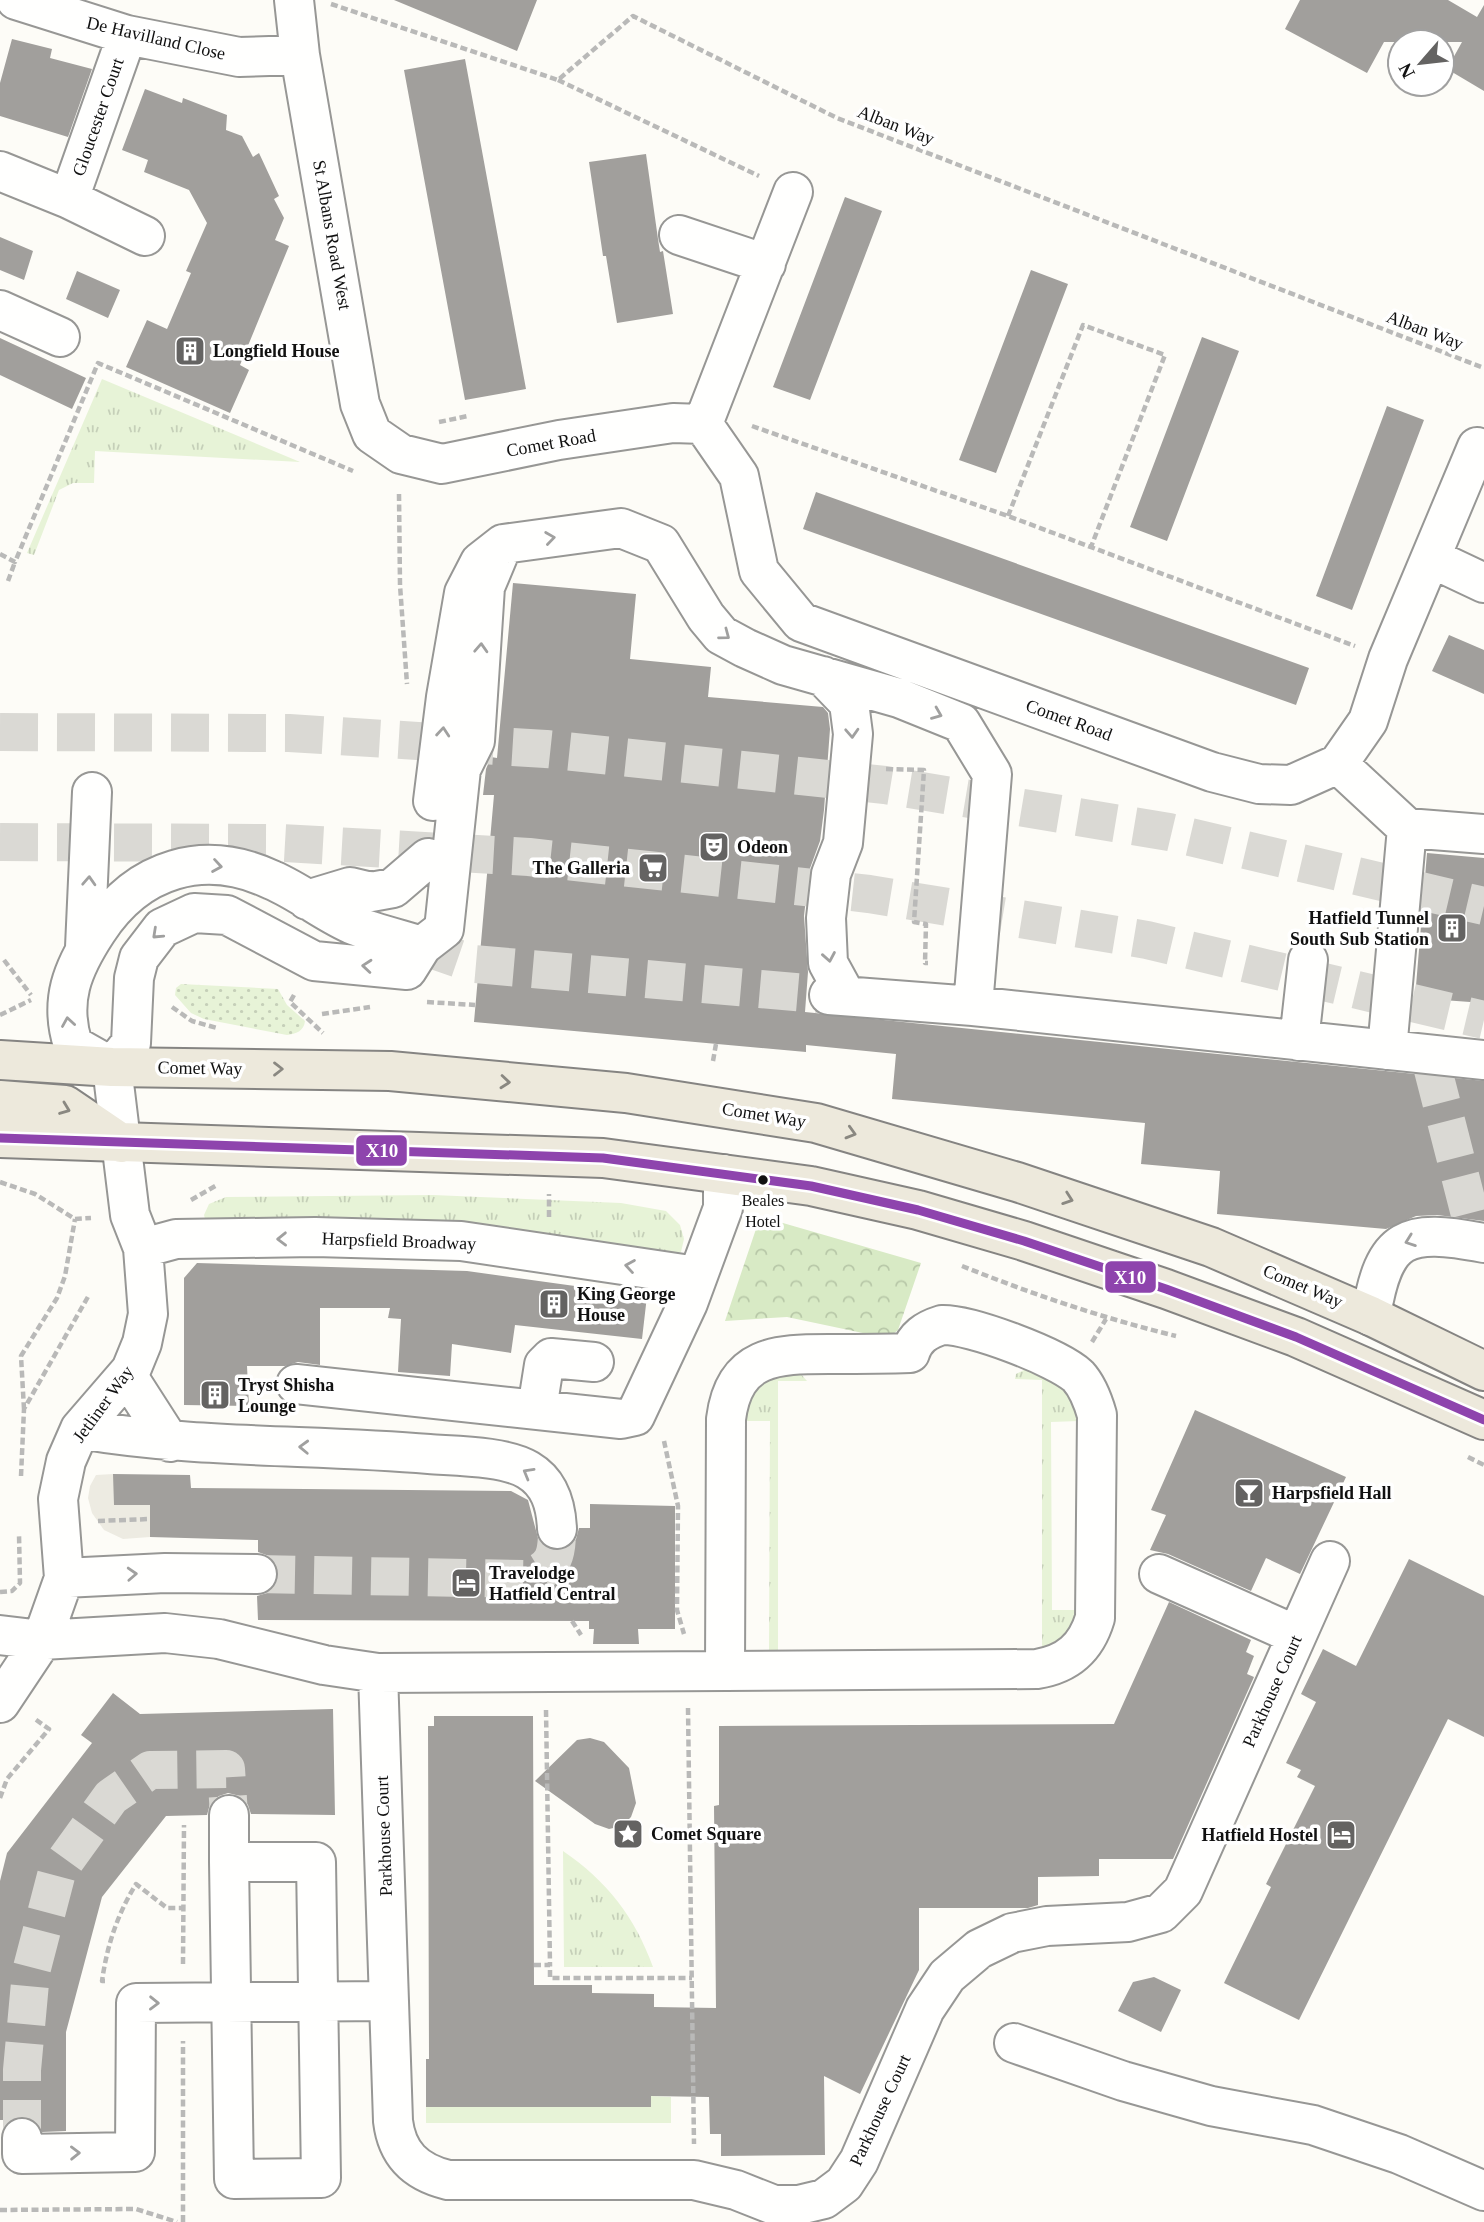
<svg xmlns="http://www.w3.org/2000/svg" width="1484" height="2222" font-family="Georgia,serif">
	<defs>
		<pattern id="grass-tufts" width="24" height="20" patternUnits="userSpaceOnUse" patternTransform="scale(1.75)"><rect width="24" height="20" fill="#e7f3d7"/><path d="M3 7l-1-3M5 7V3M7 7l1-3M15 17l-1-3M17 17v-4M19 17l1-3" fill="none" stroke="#c5cfb8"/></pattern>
		<pattern id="forest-crowns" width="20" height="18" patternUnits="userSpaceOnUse" patternTransform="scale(1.75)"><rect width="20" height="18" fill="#d8eac5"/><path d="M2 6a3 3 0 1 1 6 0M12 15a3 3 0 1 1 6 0" fill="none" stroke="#b8c8a8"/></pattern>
		<pattern id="garden-dots" width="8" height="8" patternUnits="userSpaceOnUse" patternTransform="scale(1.75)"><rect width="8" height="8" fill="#e7f3d7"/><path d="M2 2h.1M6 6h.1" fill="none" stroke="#c5cfb8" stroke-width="1.8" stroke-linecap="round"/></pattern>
	</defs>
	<rect width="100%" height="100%" fill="#fdfcf7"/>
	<path fill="url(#grass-tufts)" d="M102 379 300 462 95 451 94 483H73L59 490 34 555 27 553Z
		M433 1195 621 1203 666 1211 680 1225 684 1239 681 1252 661 1258 206 1223 204 1215 209 1204 226 1197Z
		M1024 1370C1058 1370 1072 1391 1079 1421L1051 1422 1052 1610H1079L1073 1633 1042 1651V1380L1015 1379 1016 1374Z
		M779 1374H801L807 1381H778V1651L769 1652 770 1421H742C750 1398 756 1386 779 1374Z
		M563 1851C607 1881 635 1917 653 1967H564Z"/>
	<path fill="url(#forest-crowns)" d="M776 1221 921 1263 898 1330 892 1335 877 1336 787 1317 725 1321 756 1229Z"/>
	<path fill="#e7f3d7" d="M651 2096 671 2097V2123H426V2107H650Z"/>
	<path fill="url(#garden-dots)" d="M181 984 278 989 287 1005 305 1021C304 1031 296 1034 287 1035L204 1019 191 1013 175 995 176 988Z"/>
	<path fill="#edebe2" d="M113 1474 150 1505V1537L123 1539 104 1530 92 1513 88 1498 90 1486 96 1475Z"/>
	<path fill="#a19f9c" d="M394 0H537L517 51Z
		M1300 0H1448L1477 17 1484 5V91L1447 69 1462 42H1384L1367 73 1285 29Z
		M12 39 52 49 50 58 92 69 68 137 0 116V83Z
		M465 59 526 389 465 400 404 70Z
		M145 89 182 103 183 98 227 115 226 130 242 136 253 157 259 153 279 196 274 199 284 218 275 240 289 246 240 365 249 370 230 413 126 367 147 320 167 329 191 273 186 271 207 223 189 190 144 172 148 160 122 150Z
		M646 154 658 239 660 252 663 251 673 314 617 323 606 256H603L589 162Z
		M845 197 882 211 810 400 773 387Z
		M0 237 33 251 24 280 0 270Z
		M1031 270 1068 284 996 473 959 460Z
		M77 271 120 290 108 318 66 299Z
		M1202 337 1239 351 1167 541 1130 527Z
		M0 338 86 378 72 409 0 375Z
		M1387 406 1424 420 1352 610 1316 596Z
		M816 492 1309 668 1296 705 803 529Z
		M513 583 636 594 630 659 711 667 708 697 823 707 828 713 830 729 824 810 820 841 809 871 804 916 808 972 805 1012 1484 1081V1221L1437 1215 1416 1216 1386 1229 1217 1214 1220 1171 1141 1164 1145 1123 892 1099 896 1054 806 1045V1052L474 1022 494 795H483L486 769 491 757 497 758Z
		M1449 635 1484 650V694L1432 671Z
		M1427 853 1484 858V1003L1415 998Z
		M197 1263 467 1271 647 1296 642 1339 515 1325 511 1353 452 1344 450 1376 398 1372 401 1319 388 1318 390 1308H320V1365L298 1362 285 1366H247L249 1406 184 1405V1278Z
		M1195 1410 1346 1477 1300 1574 1266 1558 1251 1591 1168 1554 1150 1550 1166 1515 1151 1510Z
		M113 1474 190 1475 191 1488 511 1491 528 1500 539 1542 547 1548 558 1551 570 1547 576 1539 579 1528H590V1504L675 1506V1629H638L639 1644H593L594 1629H589V1621L258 1620 257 1596 267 1593 275 1586 279 1574 276 1564 269 1556 258 1552V1540L150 1537V1505H114Z
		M1409 1559 1484 1596V1737L1448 1719 1299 2020 1224 1983 1271 1887 1266 1884 1315 1786 1297 1777 1301 1770 1286 1763 1316 1702 1301 1694 1323 1649 1356 1666Z
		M1169 1602 1251 1640 1246 1652 1254 1656 1247 1674 1254 1677 1173 1859H1099V1876L1038 1877V1905L1028 1908H919V1970L860 2094 824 2076 825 2155 721 2156V2134H710L709 2097 651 2096V2107H426V2059H429L428 1726H434V1716H533L534 1985H592V1993L654 1994V2007L716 2008 714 1806 719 1805V1726L1114 1724Z
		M113 1693 140 1714 333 1709 335 1815 251 1814 248 1805 240 1796 228 1793 219 1796 210 1804 207 1815 166 1816 102 1897 66 2032V2131L42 2132 32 2119 21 2116 7 2123V2120H0V1881L7 1853 92 1743 81 1735Z
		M590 1738 604 1742 629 1768 636 1803 631 1817 622 1826 609 1829 595 1824 535 1781 577 1740Z
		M1154 1977 1181 1990 1161 2032 1118 2011 1133 1982Z"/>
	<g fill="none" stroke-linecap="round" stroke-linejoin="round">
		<path stroke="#dad9d4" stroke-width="38" stroke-dasharray="38 19" stroke-linecap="butt" d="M422 946 474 964 829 995
			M1432 1066 1477 1242
			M257 1574 523 1579C553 1569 557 1559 557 1529
			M22 2138V2070L31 1972 57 1872 111 1797 150 1770 226 1769 229 1815"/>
		<path stroke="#dad9d4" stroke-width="38" stroke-dasharray="38 19" stroke-linecap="butt" d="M0 732 289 733 546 749 885 785 1169 832 1484 906
			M0 842 283 843 529 857 869 894 1147 940 1484 1020"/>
		<g stroke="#979795" stroke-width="42">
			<path id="minor" d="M16 0 127 35 239 57 300 55
				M294 0 300 55 360 404 372 434 401 454 442 464 559 440 673 423 703 424 739 476 759 571 801 622 1212 772 1259 784 1291 785 1338 764 1368 721 1388 659 1477 447
				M0 171 69 199 145 236
				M69 199 127 35
				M679 235 766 264
				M0 310 60 337
				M703 424 793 192
				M1431 558 1484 583
				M823 676 849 703 853 734 843 843 831 874 826 918 828 963 846 996
				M1338 764 1407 828 1387 1050
				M433 801 446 697 464 593 480 562 503 544 621 528 661 544 706 617 721 635 745 648 783 665 899 698 961 723 992 774 973 1006
				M1407 828 1484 834
				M307 900 350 887 371 892 393 888 428 858
				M85 947 92 792
				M829 995 973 1006 1484 1060
				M1299 1041 1308 960
				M112 1067 73 1045C59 1001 72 969 97 931 138 868 204 848 272 880 300 892 324 912 351 924 374 933 399 939 422 946
				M143 1248 176 1239 315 1237 461 1241 697 1276
				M1371 1316C1384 1235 1406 1228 1484 1243
				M942 1325C970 1324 1057 1357 1078 1376 1088 1387 1093 1401 1097 1415L1095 1618C1086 1648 1068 1664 1037 1669L725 1671 726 1419C734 1355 776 1354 829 1354 856 1354 883 1354 910 1353 915 1337 926 1330 942 1325Z
				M127 1375 170 1442
				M296 1384 621 1419 635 1416 688 1303 723 1208V1174
				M537 1409 544 1365 551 1358 594 1362
				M80 1429C196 1449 313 1444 429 1454 456 1456 505 1456 528 1470 550 1483 556 1505 557 1529
				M1159 1574 1296 1635
				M64 1578 165 1573 257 1574
				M0 1635 42 1640 165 1633 219 1639 324 1665 378 1673 725 1671
				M378 1673 393 2121C397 2154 415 2172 448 2180H694L736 2190 774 2205H799L824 2199 844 2184 859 2161 925 2009 947 1976 979 1949 1012 1933 1047 1926 1128 1922 1161 1913 1183 1891 1330 1561
				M0 1703 42 1640 64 1578 58 1499 66 1461 80 1429 131 1370 142 1343 148 1314 143 1248 130 1215 112 1067 131 1043 134 978 139 958 162 928 194 913 227 915 314 961 407 970 422 946 444 929 461 769 475 741 485 587 503 544
				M229 1815V1862
				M229 1862H316L321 2178 234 2179Z
				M1014 2043 1123 2081 1211 2106 1313 2125 1399 2154 1484 2191
				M22 2138V2154L135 2152 136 2003 389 2001"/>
		</g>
		<g stroke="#858482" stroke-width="42">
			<path id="major" d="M0 1060 112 1067 390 1071 626 1093 816 1123 1017 1182 1211 1247 1371 1316 1484 1371
				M0 1100 65 1105 121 1143
				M0 1138 603 1158 811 1186 918 1210 1024 1241 1166 1289 1296 1337 1484 1420"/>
		</g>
		<path stroke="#b9b9b8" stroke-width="4.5" stroke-dasharray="7 3.5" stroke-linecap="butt" d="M331 4 558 80 633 16 837 118 1484 368
			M558 80 759 176
			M439 422 468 416
			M752 426 1008 516 1355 646
			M399 494 400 585 407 684
			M1008 516 1083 325 1165 355 1091 547
			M0 554 15 562 98 363 353 471
			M8 581 15 562
			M886 769 924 770 914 922 926 924 925 963H928
			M4 960 31 995
			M294 995 290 1002 323 1033
			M427 1002 475 1005
			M172 1007 192 1021 217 1028
			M322 1014 370 1007
			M0 1015 31 1000
			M713 1061 716 1044
			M0 1182 35 1194 75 1219 91 1218
			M191 1200 217 1185
			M549 1217V1194
			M962 1266C1032 1294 1102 1318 1176 1336
			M1092 1342 1106 1319
			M24 1409 21 1356 57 1298 65 1276 75 1219
			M664 1441 678 1506 677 1610 684 1634
			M1468 1457 1484 1465
			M21 1476 24 1409 89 1295
			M98 1521 150 1519
			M0 1592 12 1591 20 1583 19 1534
			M572 1621 581 1635
			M688 1708 694 2144
			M546 1710 550 1965
			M0 1798 7 1779 49 1729 35 1719
			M183 1964 184 1825
			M534 1965H550V1978H692
			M105 1981H102C107 1946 117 1915 136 1884L167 1908H184
			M0 2210 136 2209 177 2222
			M183 2222V2041"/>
		<use href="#minor" stroke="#fffffe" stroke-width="38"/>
		<use href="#major" stroke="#ede9dc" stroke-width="38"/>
		<g stroke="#fff" stroke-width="14">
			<path id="bus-1" d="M0 1138 603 1158 811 1186 918 1210 1024 1241 1166 1289 1296 1337 1484 1420"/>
		</g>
		<use href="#bus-1" stroke="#8e44ad" stroke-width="9"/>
	</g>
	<defs><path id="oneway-chevron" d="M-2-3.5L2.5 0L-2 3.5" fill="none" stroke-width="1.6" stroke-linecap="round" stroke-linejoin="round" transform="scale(1.75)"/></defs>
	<g stroke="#a0a09f">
		<use href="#oneway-chevron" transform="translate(550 538) rotate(-8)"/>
		<use href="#oneway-chevron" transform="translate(725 635) rotate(37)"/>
		<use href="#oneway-chevron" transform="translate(481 648) rotate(-87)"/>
		<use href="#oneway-chevron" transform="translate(937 714) rotate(22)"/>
		<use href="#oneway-chevron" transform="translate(443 732) rotate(-85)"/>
		<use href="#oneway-chevron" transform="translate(852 733) rotate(87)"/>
		<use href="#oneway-chevron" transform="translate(217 866) rotate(9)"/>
		<use href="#oneway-chevron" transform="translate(89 881) rotate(-87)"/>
		<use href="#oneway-chevron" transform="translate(157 934) rotate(137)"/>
		<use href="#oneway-chevron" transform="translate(829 957) rotate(80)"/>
		<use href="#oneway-chevron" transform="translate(367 966) rotate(-175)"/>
		<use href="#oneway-chevron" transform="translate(68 1022) rotate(-99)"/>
		<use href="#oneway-chevron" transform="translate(282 1239) rotate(179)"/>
		<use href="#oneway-chevron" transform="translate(1410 1241) rotate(160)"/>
		<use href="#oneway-chevron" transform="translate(630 1266) rotate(-171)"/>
		<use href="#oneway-chevron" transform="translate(304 1447) rotate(-178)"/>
		<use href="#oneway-chevron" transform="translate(528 1473) rotate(-150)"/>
		<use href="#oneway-chevron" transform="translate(132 1574) rotate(-3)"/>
		<use href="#oneway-chevron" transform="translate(154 2003) rotate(1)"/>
		<use href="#oneway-chevron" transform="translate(75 2153) rotate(-1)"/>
	</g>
	<g stroke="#8a8881">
		<use href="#oneway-chevron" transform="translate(278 1069)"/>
		<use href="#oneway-chevron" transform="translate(505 1082) rotate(5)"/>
		<use href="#oneway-chevron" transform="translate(65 1109) rotate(21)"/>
		<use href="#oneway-chevron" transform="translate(851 1133) rotate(16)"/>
		<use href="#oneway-chevron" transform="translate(1068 1199) rotate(19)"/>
	</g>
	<defs>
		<g id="building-square" transform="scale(1.575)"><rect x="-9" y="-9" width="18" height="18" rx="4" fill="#646362" stroke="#fff"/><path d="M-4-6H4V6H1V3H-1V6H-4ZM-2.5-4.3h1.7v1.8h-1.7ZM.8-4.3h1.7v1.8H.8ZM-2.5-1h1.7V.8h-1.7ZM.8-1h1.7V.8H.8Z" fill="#fff"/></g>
		<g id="theatre-square" transform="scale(1.575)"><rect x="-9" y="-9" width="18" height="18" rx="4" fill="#646362" stroke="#fff"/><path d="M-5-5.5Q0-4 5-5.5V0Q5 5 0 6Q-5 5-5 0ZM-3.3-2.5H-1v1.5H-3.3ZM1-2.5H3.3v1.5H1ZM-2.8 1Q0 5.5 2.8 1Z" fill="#fff"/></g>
		<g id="supermarket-square" transform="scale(1.575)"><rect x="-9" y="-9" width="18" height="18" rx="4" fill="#646362" stroke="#fff"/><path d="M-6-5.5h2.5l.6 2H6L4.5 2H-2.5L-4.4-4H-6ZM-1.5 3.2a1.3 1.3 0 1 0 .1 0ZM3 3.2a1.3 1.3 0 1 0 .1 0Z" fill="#fff"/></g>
		<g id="bar-square" transform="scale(1.575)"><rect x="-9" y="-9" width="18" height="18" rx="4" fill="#646362" stroke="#fff"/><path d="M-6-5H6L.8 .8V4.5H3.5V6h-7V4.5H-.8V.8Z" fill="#fff"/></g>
		<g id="hotel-square" transform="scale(1.575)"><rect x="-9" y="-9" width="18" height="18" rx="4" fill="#646362" stroke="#fff"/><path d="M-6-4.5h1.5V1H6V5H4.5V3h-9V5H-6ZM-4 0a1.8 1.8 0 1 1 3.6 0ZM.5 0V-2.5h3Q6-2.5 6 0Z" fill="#fff"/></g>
		<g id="sight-square" transform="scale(1.575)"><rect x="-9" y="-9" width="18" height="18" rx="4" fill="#646362" stroke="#fff"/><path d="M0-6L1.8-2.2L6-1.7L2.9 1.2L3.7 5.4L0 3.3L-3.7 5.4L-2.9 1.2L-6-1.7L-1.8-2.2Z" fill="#fff"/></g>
	</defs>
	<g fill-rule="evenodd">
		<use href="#building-square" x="190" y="351"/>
		<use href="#theatre-square" x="714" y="847"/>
		<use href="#supermarket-square" x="653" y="868"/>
		<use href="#building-square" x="1452" y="928"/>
		<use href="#building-square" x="554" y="1304"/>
		<use href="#building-square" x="215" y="1395"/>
		<use href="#bar-square" x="1249" y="1493"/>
		<use href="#hotel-square" x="466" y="1583"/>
		<use href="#sight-square" x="628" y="1834"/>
		<use href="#hotel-square" x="1341" y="1835"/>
	</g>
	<circle fill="#111" stroke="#fff" stroke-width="2.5" cx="763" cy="1180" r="6"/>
	<g text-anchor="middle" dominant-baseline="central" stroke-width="7" stroke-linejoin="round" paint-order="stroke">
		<g font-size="16" fill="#111" stroke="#fff">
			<text x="763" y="1200">Beales<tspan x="763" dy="21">Hotel</tspan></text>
		</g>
		<g font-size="18" fill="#111" stroke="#fff">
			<text transform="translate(156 38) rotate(13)">De Havilland Close</text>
			<text transform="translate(98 117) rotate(-71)">Gloucester Court</text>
			<text transform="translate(896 125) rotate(21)">Alban Way</text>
			<text transform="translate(332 235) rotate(80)">St Albans Road West</text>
			<text transform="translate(1425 330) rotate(21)">Alban Way</text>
			<text transform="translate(551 443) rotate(-10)">Comet Road</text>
			<text transform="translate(1069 720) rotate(20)">Comet Road</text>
			<text transform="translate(200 1068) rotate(1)">Comet Way</text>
			<text transform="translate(764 1115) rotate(9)">Comet Way</text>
			<text transform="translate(399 1241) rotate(2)">Harpsfield Broadway</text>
			<text transform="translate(1303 1286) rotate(23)">Comet Way</text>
			<text transform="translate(103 1404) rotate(-54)">Jetliner Way</text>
			<text transform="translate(1272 1691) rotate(-66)">Parkhouse Court</text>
			<text transform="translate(384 1836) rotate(-92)">Parkhouse Court</text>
			<text transform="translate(880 2110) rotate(-65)">Parkhouse Court</text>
		</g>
		<g font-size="18" font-weight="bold" fill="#111" stroke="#fff" text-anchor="start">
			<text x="213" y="351">Longfield House</text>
			<text x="737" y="847">Odeon</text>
			<text x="630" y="868" text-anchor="end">The Galleria</text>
			<text x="1429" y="918" text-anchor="end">Hatfield Tunnel<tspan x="1429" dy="21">South Sub Station</tspan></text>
			<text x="577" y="1294">King George<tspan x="577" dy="21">House</tspan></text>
			<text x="238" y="1385">Tryst Shisha<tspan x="238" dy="21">Lounge</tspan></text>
			<text x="1272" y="1493">Harpsfield Hall</text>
			<text x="489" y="1573">Travelodge<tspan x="489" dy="21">Hatfield Central</tspan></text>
			<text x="651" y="1834">Comet Square</text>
			<text x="1318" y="1835" text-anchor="end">Hatfield Hostel</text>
		</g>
	</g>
	<g stroke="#fff" stroke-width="2.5">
		<rect x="355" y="1134" width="53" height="33" rx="7" fill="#8e44ad"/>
		<rect x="1104" y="1260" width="53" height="34" rx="7" fill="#8e44ad"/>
	</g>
	<g font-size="19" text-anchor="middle" font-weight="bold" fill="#fff">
		<text x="382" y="1157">X10</text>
		<text x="1130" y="1284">X10</text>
	</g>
	<g transform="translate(1421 63) rotate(242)"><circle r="33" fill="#ffffff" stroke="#a0a0a0" stroke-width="2"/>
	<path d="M0-5L12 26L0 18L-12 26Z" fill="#646362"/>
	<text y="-10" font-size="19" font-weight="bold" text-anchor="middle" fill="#111111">N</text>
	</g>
</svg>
